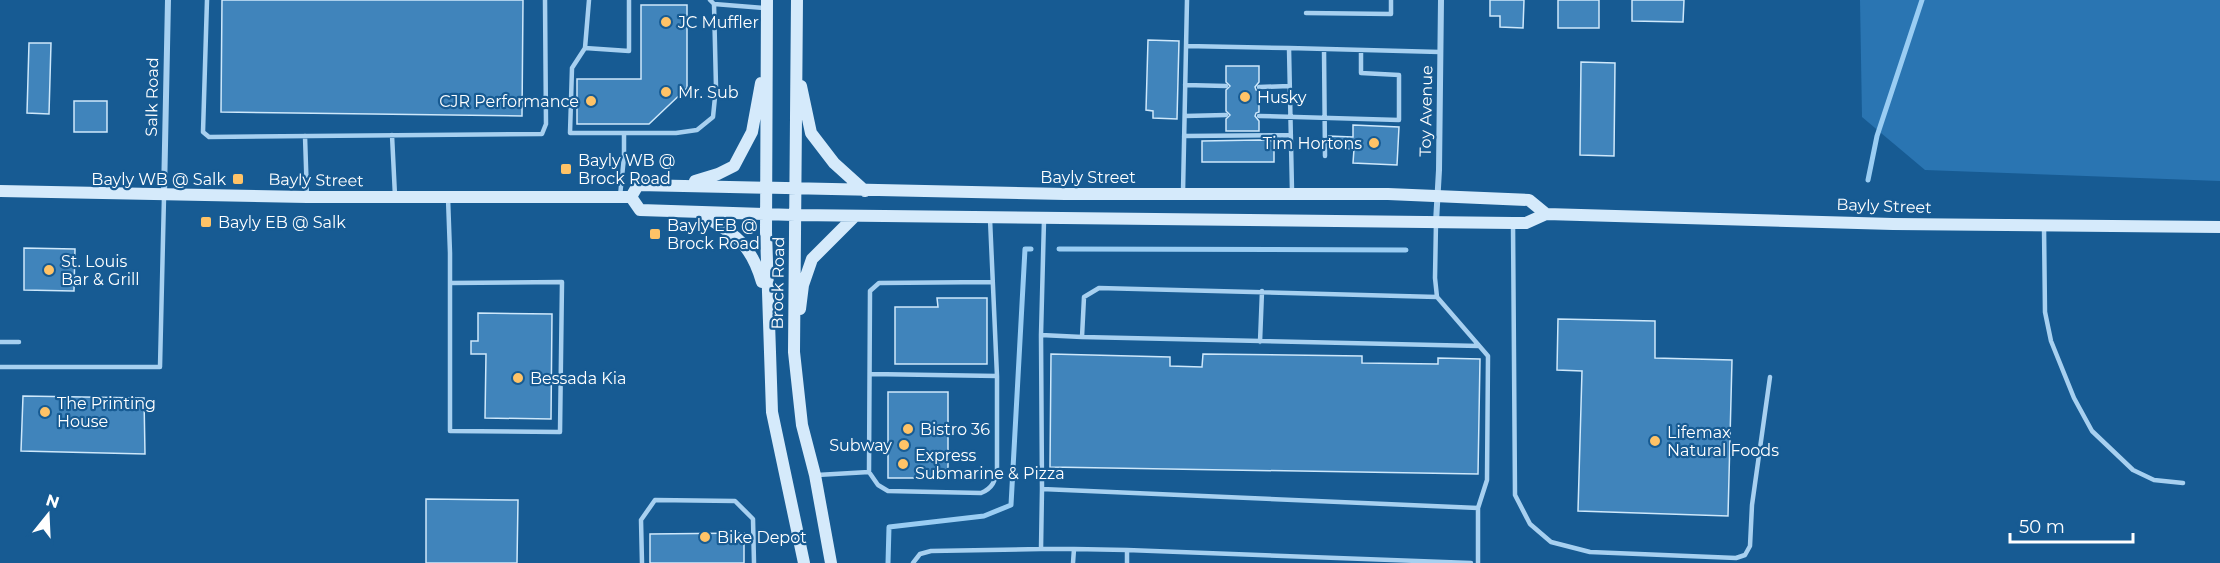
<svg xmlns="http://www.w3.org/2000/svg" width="2220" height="563" font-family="Montserrat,sans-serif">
	<rect width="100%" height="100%" fill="#175b93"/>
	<path fill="#2a75b2" d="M1860 0H2220V181L1925 170 1862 117Z"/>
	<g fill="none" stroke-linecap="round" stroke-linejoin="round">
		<path stroke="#9acdf3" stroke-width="5" d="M1868 180 1877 136 1922 0
			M1059 249 1406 250
			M888 563 889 527 984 516 1011 505 1025 249H1031"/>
	</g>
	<path fill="#4084bb" stroke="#cee8fb" stroke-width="1.5" d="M222 0H523L522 116 221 112Z
		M1490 0H1524L1523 28 1500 27V16H1490Z
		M1558 0H1599V28H1558Z
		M1632 0H1684L1683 22 1632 21Z
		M641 5H687V88L649 124H577V79H641Z
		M1148 40 1179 41 1177 119 1153 118V111L1146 110Z
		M29 43H51L49 114 27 113Z
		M1581 62 1615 63 1614 156 1580 155Z
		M1226 66H1259V82L1255 87 1256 90 1259 91V112L1256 113 1255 116 1259 121V131H1226V119L1230 115 1226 111V90L1230 86 1226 82Z
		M74 101H107V132H74Z
		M1353 125 1399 127 1397 165 1353 163 1354 149 1329 148V136L1353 137Z
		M1259 140 1274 141V162H1202V141Z
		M24 248 75 249 74 291 24 290Z
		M937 298H987V364H895V307H938Z
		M478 313 552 314 551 419 485 418 486 354H471V341H478Z
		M1558 319 1655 321V358L1732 360 1728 516 1578 511 1582 371 1557 370Z
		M1051 354 1170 357V366L1202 367 1203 354 1362 356V363L1438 364V358L1480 359 1478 474 1050 467Z
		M888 392H948V478H888Z
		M23 396 144 398 145 454 21 451Z
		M426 499 518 500 517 563H426Z
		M744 533V563H650V534Z"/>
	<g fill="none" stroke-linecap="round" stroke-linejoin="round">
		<path stroke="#a7d0f0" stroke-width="4.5" d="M207 0 203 132 209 137 542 134 546 124 545 0
			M589 0 585 48 572 68 570 133H676L697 130 713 117 716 87 714 4
			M710 0 714 4 764 8
			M1306 13 1391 14V0
			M1186 46 1289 48
			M585 48 629 51V0
			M1324 49 1325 156
			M1185 85 1226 86
			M1259 87 1289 86
			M1185 116 1226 115
			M1259 116 1399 120V75L1361 73V50
			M392 135 395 196
			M305 136 307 197
			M1184 136 1291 135
			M1292 191 1289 48 1440 52
			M1183 192 1187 0
			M620 196 624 157V133
			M448 198 450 253V431L560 432 562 282 450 283
			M1044 220 1041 335 1082 337 1084 297 1099 288 1437 297 1435 278 1436 222
			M1513 223 1515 495 1530 524 1551 542 1590 552 1736 558 1745 555 1750 546 1752 505 1770 377
			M2044 227 2045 312 2051 341 2074 398 2092 431 2133 470 2154 480 2183 483
			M1041 335 1042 489 1478 508 1487 480 1488 356 1437 297
			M1082 337 1479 346
			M0 342H19
			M1260 342 1262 291
			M0 367H160L164 197
			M871 374 997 376
			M869 472 870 291 879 283 991 282
			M817 475 869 472 878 485 888 491 981 493C993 488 995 481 997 470V376L990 219
			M1041 549H1074L1073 563
			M1074 549 1127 550V563
			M1127 550 1471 563
			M642 563 641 520 655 500 735 501 753 519 754 563
			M913 563 920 554 931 551 1041 549 1042 489
			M1478 563V508"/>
		<path stroke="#a7d0f0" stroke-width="6" d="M164 194 168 0
			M1436 222 1439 170 1441 0"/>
		<path stroke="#d5eafb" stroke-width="12" d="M767 0 766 232 772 412 804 563
			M797 0 794 352 802 425 815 475 831 563
			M801 86 811 133 834 163 865 191
			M695 181 718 174 734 166 752 132 761 83
			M0 191 307 197H631
			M631 197 640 210 795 215 1513 223H1526L1546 214 1893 224 2220 227
			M631 197 638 185 1065 194H1388L1529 200 1546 214
			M700 213C734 235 750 241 762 282
			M800 309 803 285 812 259 855 216"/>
	</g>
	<g fill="#ffc367" stroke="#175b93" stroke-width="2">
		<circle cx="666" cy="22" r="6"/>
		<circle cx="666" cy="92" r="6"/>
		<circle cx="1245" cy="97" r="6"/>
		<circle cx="591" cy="101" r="6"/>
		<circle cx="1374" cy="143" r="6"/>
		<rect x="560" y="163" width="12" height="12" rx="3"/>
		<rect x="232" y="173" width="12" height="12" rx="3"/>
		<rect x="200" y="216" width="12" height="12" rx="3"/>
		<rect x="649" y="228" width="12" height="12" rx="3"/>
		<circle cx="49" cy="270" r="6"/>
		<circle cx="518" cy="378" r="6"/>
		<circle cx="45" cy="412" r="6"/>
		<circle cx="908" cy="429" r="6"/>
		<circle cx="1655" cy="441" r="6"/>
		<circle cx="904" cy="445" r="6"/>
		<circle cx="903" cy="464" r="6"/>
		<circle cx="705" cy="537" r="6"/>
	</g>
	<g text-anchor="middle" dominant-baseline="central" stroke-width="4.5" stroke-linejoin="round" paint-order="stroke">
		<g font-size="16" fill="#fff" stroke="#175b93" text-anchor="start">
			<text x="678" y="22">JC Muffler</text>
			<text x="678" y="92">Mr. Sub</text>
			<text x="1257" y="97">Husky</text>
			<text x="579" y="101" text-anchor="end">CJR Performance</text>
			<text x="1362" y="143" text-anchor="end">Tim Hortons</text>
			<text x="578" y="160">Bayly WB @<tspan x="578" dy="18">Brock Road</tspan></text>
			<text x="226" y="179" text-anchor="end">Bayly WB @ Salk</text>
			<text x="218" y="222">Bayly EB @ Salk</text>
			<text x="667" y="225">Bayly EB @<tspan x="667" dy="18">Brock Road</tspan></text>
			<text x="61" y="261">St. Louis<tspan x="61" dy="18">Bar &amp; Grill</tspan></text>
			<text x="530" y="378">Bessada Kia</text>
			<text x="57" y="403">The Printing<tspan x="57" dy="18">House</tspan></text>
			<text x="920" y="429">Bistro 36</text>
			<text x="1667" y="432">Lifemax<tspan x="1667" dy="18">Natural Foods</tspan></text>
			<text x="892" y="445" text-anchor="end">Subway</text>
			<text x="915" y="455">Express<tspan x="915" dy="18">Submarine &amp; Pizza</tspan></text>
			<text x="717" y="537">Bike Depot</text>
		</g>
		<g font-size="16" fill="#fff" stroke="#175b93">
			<text transform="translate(152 97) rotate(-89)">Salk Road</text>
			<text transform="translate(1426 111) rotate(-89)">Toy Avenue</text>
			<text x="1088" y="177">Bayly Street</text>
			<text transform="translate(316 180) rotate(1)">Bayly Street</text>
			<text transform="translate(1884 206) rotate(2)">Bayly Street</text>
			<text transform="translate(778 283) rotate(-89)">Brock Road</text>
		</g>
	</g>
	<g transform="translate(48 515) rotate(18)" stroke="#175b93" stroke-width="4.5" paint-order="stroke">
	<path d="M0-4.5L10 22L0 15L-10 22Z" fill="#ffffff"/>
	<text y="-9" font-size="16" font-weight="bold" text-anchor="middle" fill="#ffffff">N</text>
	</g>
	<path d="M2010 533v9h123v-9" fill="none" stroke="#ffffff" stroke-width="3"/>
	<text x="2019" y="533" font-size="18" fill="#ffffff" stroke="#175b93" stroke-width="4.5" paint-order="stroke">50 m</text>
</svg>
